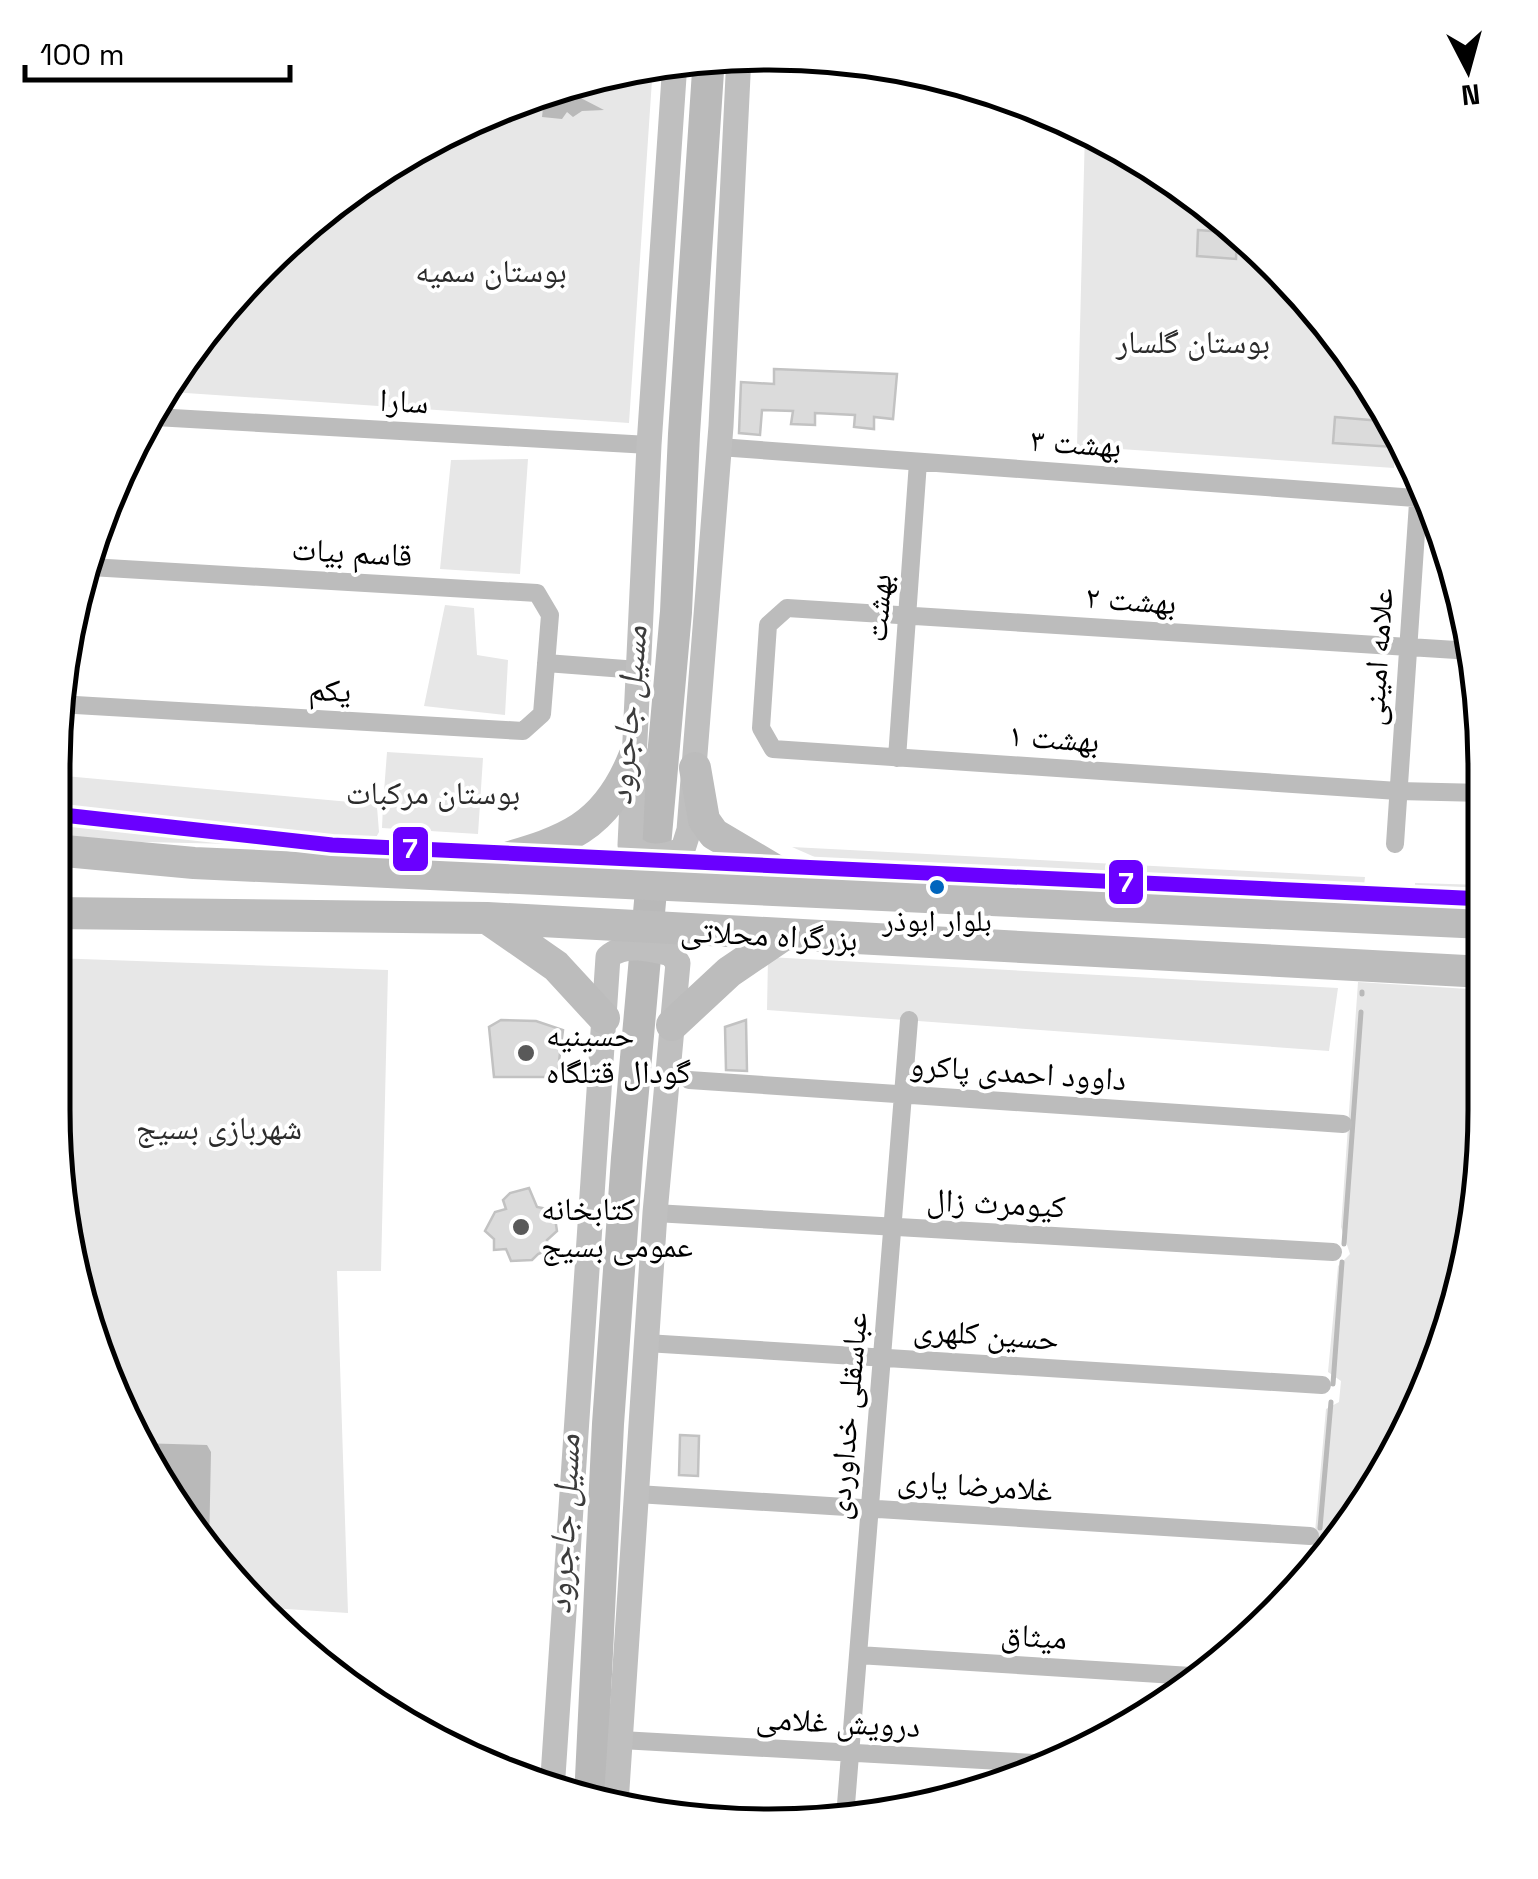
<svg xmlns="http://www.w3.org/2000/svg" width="1538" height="1879" font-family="'Space Grotesk','Noto Naskh Arabic',sans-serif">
	<rect width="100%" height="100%" fill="#fff"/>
	<path fill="#e7e7e7" d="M653 65 629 423 171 392 231 296 333 200 453 126 584 77Z
		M1085 130 1128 149 1242 231 1338 333 1397 429 1394 468 1077 446Z
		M528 459 520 574 440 569 451 460Z
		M445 605 474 608 477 655 508 660 505 715 424 706Z
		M387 752 483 758 478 834 382 828 383 805 377 807 379 832 374 841 282 845 54 840V775L383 805Z
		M792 847 1365 877 1362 901 842 869Z
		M1415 883 1484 885V910L1414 909Z
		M768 957 1338 988 1329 1051 767 1010Z
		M53 958 388 970 381 1271H337L348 1613 255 1607 148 1468 77 1295 53 1110Z
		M1358 982 1484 990V1156L1461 1295 1411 1427 1311 1577 1326 1409 1339 1402 1341 1381 1328 1372 1338 1266 1350 1254 1341 1227Z"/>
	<path fill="#b9b9b9" d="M555 88 564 90 568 99 573 94 604 110 582 111 573 117 567 112 562 119 542 117 545 91Z
		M138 1443 207 1445 211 1452 209 1548 148 1468Z"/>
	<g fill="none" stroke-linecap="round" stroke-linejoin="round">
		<path stroke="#b9b9b9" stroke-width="5" d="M1362 994V992
			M1344 1244 1361 1012
			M1333 1384 1342 1262
			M1320 1528 1331 1402
			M1316 1571 1318 1546"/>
		<path stroke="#b9b9b9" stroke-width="32" d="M590 1799 608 1424 627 1158 676 612 684 434 709 56"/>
	</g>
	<path fill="#dbdbdb" stroke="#c2c2c2" stroke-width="2.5" d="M1198 230 1237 233 1236 259 1197 256Z
		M774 369 897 374 893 419 874 417V429L854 427 855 415 815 413V425L791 424 793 411 762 410 760 435 739 433 741 382 774 384Z
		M1335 417 1393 422 1394 447 1333 443Z
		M501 1020 536 1021 563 1030 557 1077H494L489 1027Z
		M746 1020 747 1071 726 1070 725 1027Z
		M529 1188 537 1207 547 1209 555 1218 557 1231 547 1240 548 1250 538 1254 532 1260 511 1261 506 1249 494 1250V1239L485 1231 495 1212 506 1209 503 1200 510 1193Z
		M680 1435 699 1436 698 1476 679 1475Z"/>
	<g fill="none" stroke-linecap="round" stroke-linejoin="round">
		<path stroke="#bcbcbc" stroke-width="18" d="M155 417 649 445
			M719 447 1429 499
			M1472 651 787 608 768 625 761 728 773 749 1398 791 1484 793
			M546 663 638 670
			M58 704 523 731 542 714 550 615 537 593 90 567
			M897 758 918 462
			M1395 844 1420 473
			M689 1080 1343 1124
			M655 1213 1333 1252
			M646 1343 1322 1385
			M637 1494 1310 1536
			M858 1655 1207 1677
			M621 1740 1053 1764
			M845 1817 909 1020"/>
		<path stroke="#bfbfbf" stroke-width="25" d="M675 62 649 445 630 845C644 860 665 858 683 849L689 830 721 426 739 55
			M552 1791 608 957C625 942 651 949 671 954L678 963 655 1213 616 1804"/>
		<path stroke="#bcbcbc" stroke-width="32" d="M695 768 704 820 714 834 800 885
			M54 850 194 863 1484 923
			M479 866C555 843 602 837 634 757
			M53 913 487 918 1484 972
			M487 918 556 966 604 1018
			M672 1025 729 972 782 936"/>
		<g stroke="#fff" stroke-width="22">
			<path id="metro-1" d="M54 814 332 845 1484 899"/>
		</g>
		<use href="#metro-1" stroke="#6a00ff" stroke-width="15"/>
	</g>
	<circle fill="#0065bd" stroke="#fff" stroke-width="4" cx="937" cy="887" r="9"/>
	<g fill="#595959" stroke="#fff" stroke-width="4">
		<circle cx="526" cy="1053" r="10"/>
		<circle cx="521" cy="1227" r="10"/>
	</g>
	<g text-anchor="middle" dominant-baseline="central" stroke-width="8" stroke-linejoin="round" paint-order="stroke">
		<g font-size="30" fill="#000" stroke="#fff">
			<text x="937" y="920">بلوار ابوذر</text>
		</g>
		<g font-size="32" fill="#2b2b2b" stroke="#fff">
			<text x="491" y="271">بوستان سمیه</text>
			<text x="1193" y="342">بوستان گلسار</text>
			<text x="433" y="793">بوستان مرکبات</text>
			<text x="219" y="1128">شهربازی بسیج</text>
		</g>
		<g font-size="32" fill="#000" stroke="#fff">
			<text transform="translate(404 401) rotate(3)">سارا</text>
			<text transform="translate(1076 443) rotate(4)">بهشت ۳</text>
			<text transform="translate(352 552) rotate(3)">قاسم بیات</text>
			<text transform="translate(1131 600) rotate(4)">بهشت ۲</text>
			<text transform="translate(878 608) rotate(-86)">بهشت</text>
			<text transform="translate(1377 657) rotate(-86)">علامه امینی</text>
			<text transform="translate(330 690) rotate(3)">یکم</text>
			<text transform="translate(1054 738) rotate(4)">بهشت ۱</text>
			<text transform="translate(769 935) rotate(3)">بزرگراه محلاتی</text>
			<text transform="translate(1018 1072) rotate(4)">داوود احمدی پاکرو</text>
			<text transform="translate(996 1203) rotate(3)">کیومرث زال</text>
			<text transform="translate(986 1334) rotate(4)">حسین کلهری</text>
			<text transform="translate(847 1416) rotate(-85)">عباسقلی خداوردی</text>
			<text transform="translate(975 1485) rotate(4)">غلامرضا یاری</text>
			<text transform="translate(1034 1636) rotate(4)">میثاق</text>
			<text transform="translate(838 1722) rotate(3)">درویش غلامی</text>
		</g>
		<g font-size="32" fill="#000" stroke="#fff" text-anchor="start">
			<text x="546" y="1035">حسینیه<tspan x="546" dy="37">گودال قتلگاه</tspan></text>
			<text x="541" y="1209">کتابخانه<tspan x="541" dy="37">عمومی بسیج</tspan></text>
		</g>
		<g font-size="35" font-style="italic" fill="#3c3c3c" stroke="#fff">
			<text transform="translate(627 715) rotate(-85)">مسیل جاجرود</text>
			<text transform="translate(563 1524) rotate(-87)">مسیل جاجرود</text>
		</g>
	</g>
	<path d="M0 0H1538V1879H0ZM769 70H769A699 699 0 0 1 1468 769V1110A699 699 0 0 1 769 1809H769A699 699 0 0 1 70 1110V769A699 699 0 0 1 769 70Z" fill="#fff" fill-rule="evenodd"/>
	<path fill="none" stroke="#000" stroke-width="5" d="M769 70H769A699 699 0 0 1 1468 769V1110A699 699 0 0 1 769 1809H769A699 699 0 0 1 70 1110V769A699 699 0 0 1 769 70Z"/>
	<g stroke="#fff" stroke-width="4">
		<rect x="391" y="825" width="39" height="48" rx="10" fill="#6a00ff"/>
		<rect x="1107" y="858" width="38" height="48" rx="10" fill="#6a00ff"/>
	</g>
	<g font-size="28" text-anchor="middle" font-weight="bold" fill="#fff">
		<text x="410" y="858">7</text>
		<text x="1126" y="892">7</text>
	</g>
	<g transform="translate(1468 70) rotate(174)" stroke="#ffffff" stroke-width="8" paint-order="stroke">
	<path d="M0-8L18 38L0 25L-18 38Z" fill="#000000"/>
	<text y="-15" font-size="28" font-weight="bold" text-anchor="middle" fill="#000000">N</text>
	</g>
	<path d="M25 65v15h265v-15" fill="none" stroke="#000000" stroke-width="5"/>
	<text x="40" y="65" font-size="30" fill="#000000" stroke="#ffffff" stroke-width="8" paint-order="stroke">100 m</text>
</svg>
